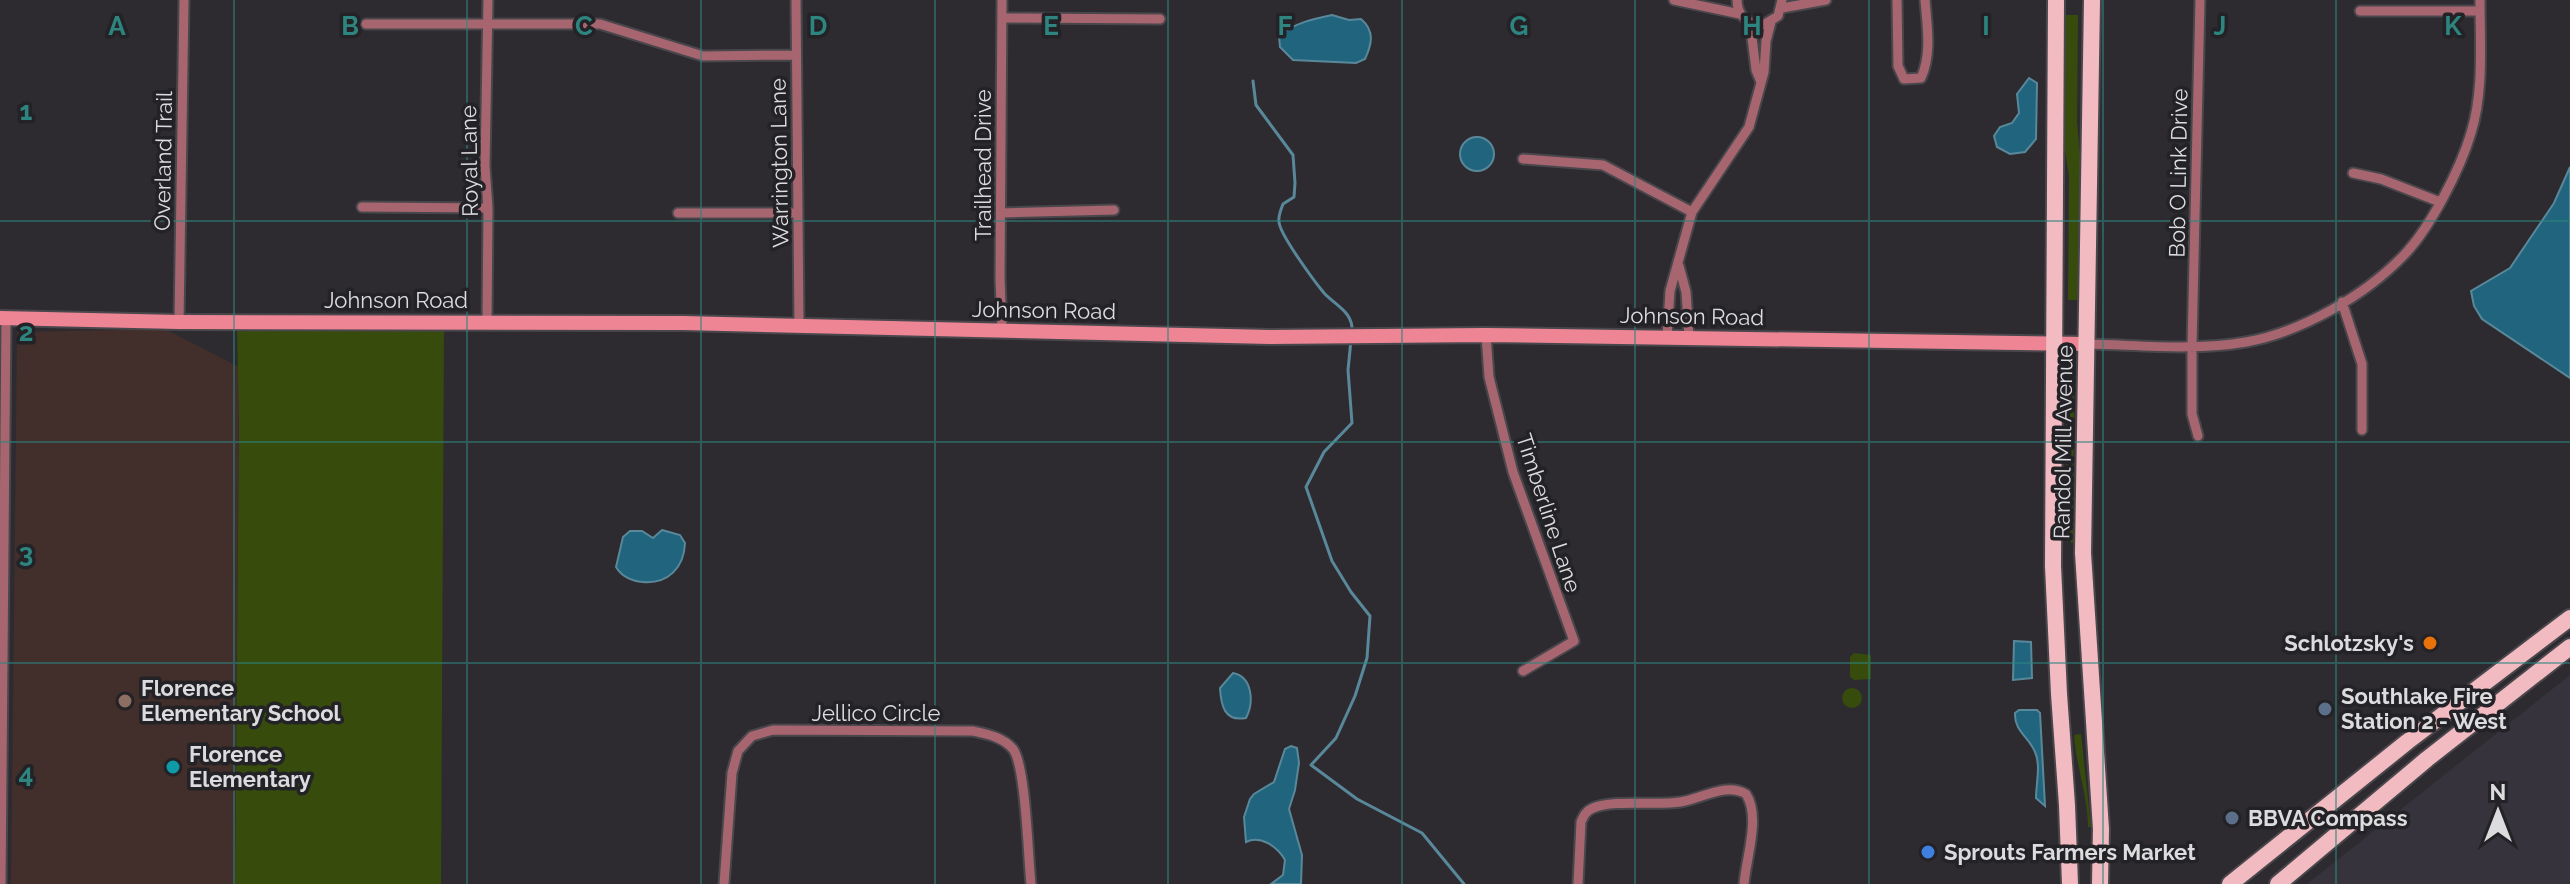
<svg xmlns="http://www.w3.org/2000/svg" width="2570" height="884" font-family="Raleway,sans-serif">
	<rect width="100%" height="100%" fill="#2d2b30"/>
	<path fill="#37333d" d="M2570 675V884H2307Z"/>
	<path fill="#422e2a" d="M165 329 239 367 235 884H11L17 332Z"/>
	<path fill="#374b0d" d="M2065 15H2078L2077 122 2082 180 2081 300H2068L2069 176 2064 144Z
		M237 329H444L441 884H235L239 421Z
		M2067 382H2074L2073 543H2071L2066 504Z
		M1854 653 1871 655V679L1854 680 1850 677V657Z
		M1842 698a10 10 0 1 1 20 0a10 10 0 1 1-20 0Z
		M2081 734 2091 827H2088C2088 796 2076 766 2074 735Z"/>
	<path fill="#21647d" stroke="#59889a" stroke-width="2" d="M1332 15 1349 20 1361 19C1375 31 1372 44 1365 59L1356 63 1293 60 1280 47 1279 36C1294 23 1313 19 1332 15Z
		M2029 78 2037 83 2036 139 2025 152 2010 154 1997 147 1994 136 2000 127 2012 123 2019 113 2017 94Z
		M1460 154a17 17 0 1 1 34 0a17 17 0 1 1-34 0Z
		M2570 167V378L2482 319 2474 306 2471 291 2510 268 2554 203Z
		M662 530 680 535 685 543C684 568 668 584 643 582 631 581 622 577 616 567L623 537 630 531H642L653 538Z
		M2014 641 2031 642 2032 678 2013 680Z
		M1233 673C1253 677 1254 703 1246 718 1224 722 1221 705 1220 688Z
		M2019 710H2037L2040 713 2045 806 2036 798C2036 784 2041 765 2035 752 2029 737 2014 731 2015 713Z
		M1291 746 1297 748 1299 763 1295 790 1289 809 1302 855 1301 884H1271L1283 875 1285 860C1277 846 1260 835 1246 842L1244 817 1250 799 1254 794 1274 782 1285 749Z"/>
	<g fill="none" stroke-linecap="round" stroke-linejoin="round">
		<path stroke="#59889a" stroke-width="3" d="M1253 81 1256 105 1293 155 1295 183 1294 197 1283 204C1281 209 1278 217 1279 222 1280 235 1315 282 1324 293 1336 306 1354 312 1352 333
			M1351 340 1348 370 1352 423 1324 452 1306 487 1332 561 1351 592 1370 616 1367 658 1355 696 1336 738 1311 765 1357 799 1422 833 1464 884"/>
		<g stroke="#49474c" stroke-width="13">
			<path id="street" d="M796 0 799 326
				M1674 0 1740 14
				M1737 0C1737 16 1748 24 1763 25L1778 16 1782 0
				M1897 0 1898 66 1904 79 1921 78C1932 54 1927 26 1925 0
				M1782 8 1826 0
				M2360 11H2480
				M1002 18 1160 19
				M1750 22 1756 70 1761 82
				M366 24H600L703 56 796 55
				M1523 159 1603 165 1692 212
				M2353 173 2381 179 2440 202
				M362 207 488 208
				M678 213H797
				M1001 213 1114 210
				M1679 266 1686 292 1689 337
				M2342 302 2362 364V430
				M179 322 184 0
				M487 322 488 208 485 166 488 0
				M1002 331 1000 278 1002 0
				M1486 335 1489 377 1513 472 1574 641 1523 671
				M1667 337 1670 291 1692 212 1749 127 1764 72 1766 41 1771 22
				M2087 344C2140 345 2194 351 2246 342 2301 332 2365 296 2404 255 2430 228 2460 170 2471 133 2484 91 2480 44 2480 0
				M2198 436 2192 414V346L2200 0
				M1 884 6 318
				M724 884 732 773 738 751 752 736 773 730 973 731C987 734 1003 737 1013 749 1026 766 1028 858 1031 884
				M1578 884 1581 822C1584 815 1586 811 1593 808 1614 799 1656 806 1680 802 1701 799 1726 782 1746 794 1761 817 1746 858 1744 884"/>
		</g>
		<g stroke="#49474c" stroke-width="18">
			<path id="secondary" d="M0 318 179 322 683 323 1270 337 1486 335 2087 344"/>
		</g>
		<g stroke="#49474c" stroke-width="20">
			<path id="primary" d="M2056 0 2053 566 2059 694 2067 805 2070 884
				M2092 0 2083 553 2101 829 2100 884
				M2230 884 2407 742 2570 618
				M2278 884 2427 759 2570 647"/>
		</g>
		<use href="#street" stroke="#a7666f" stroke-width="9"/>
		<use href="#secondary" stroke="#ed8595" stroke-width="14"/>
		<use href="#primary" stroke="#f2bbc1" stroke-width="16"/>
	</g>
	<path fill="none" stroke="#2e857f" stroke-width="2" stroke-opacity="0.55" d="M234 0V884M467 0V884M701 0V884M935 0V884M1168 0V884M1402 0V884M1635 0V884M1869 0V884M2103 0V884M2336 0V884M0 221H2570M0 442H2570M0 663H2570"/>
	<circle fill="#e8710a" stroke="#232226" stroke-width="3" cx="2430" cy="643" r="8"/>
	<circle fill="#8d6e63" stroke="#232226" stroke-width="3" cx="125" cy="701" r="8"/>
	<g fill="#5c6f8a" stroke="#232226" stroke-width="3">
		<circle cx="2325" cy="709" r="8"/>
		<circle cx="2232" cy="818" r="8"/>
	</g>
	<circle fill="#0f9aa8" stroke="#232226" stroke-width="3" cx="173" cy="767" r="8"/>
	<circle fill="#3f7fe0" stroke="#232226" stroke-width="3" cx="1928" cy="852" r="8"/>
	<g text-anchor="middle" dominant-baseline="central" stroke-width="7" stroke-linejoin="round" paint-order="stroke">
		<g font-size="22" fill="#dcdbdd" stroke="#232226">
			<text transform="translate(163 161) rotate(-89)">Overland Trail</text>
			<text transform="translate(469 161) rotate(-91)">Royal Lane</text>
			<text transform="translate(779 163) rotate(-91)">Warrington Lane</text>
			<text transform="translate(983 165) rotate(-90)">Trailhead Drive</text>
			<text transform="translate(2178 173) rotate(-89)">Bob O Link Drive</text>
			<text x="396" y="300">Johnson Road</text>
			<text transform="translate(1044 310) rotate(1)">Johnson Road</text>
			<text transform="translate(1692 316) rotate(1)">Johnson Road</text>
			<text transform="translate(2063 442) rotate(-89)">Randol Mill Avenue</text>
			<text transform="translate(1549 513) rotate(72)">Timberline Lane</text>
			<text x="876" y="713">Jellico Circle</text>
		</g>
		<g font-size="22" font-weight="bold" fill="#dcdbdd" stroke="#232226" text-anchor="start">
			<text x="2414" y="643" text-anchor="end">Schlotzsky's</text>
			<text x="141" y="688">Florence<tspan x="141" dy="25">Elementary School</tspan></text>
			<text x="2341" y="696">Southlake Fire<tspan x="2341" dy="25">Station 2 - West</tspan></text>
			<text x="189" y="754">Florence<tspan x="189" dy="25">Elementary</tspan></text>
			<text x="2248" y="818">BBVA Compass</text>
			<text x="1944" y="852">Sprouts Farmers Market</text>
		</g>
	</g>
	<g font-size="26" text-anchor="middle" font-weight="bold" fill="#2e857f" stroke="#232226" stroke-width="7" stroke-linejoin="round" paint-order="stroke">
		<text x="117" y="35">A</text>
		<text x="350" y="35">B</text>
		<text x="584" y="35">C</text>
		<text x="818" y="35">D</text>
		<text x="1051" y="35">E</text>
		<text x="1285" y="35">F</text>
		<text x="1519" y="35">G</text>
		<text x="1752" y="35">H</text>
		<text x="1986" y="35">I</text>
		<text x="2220" y="35">J</text>
		<text x="2453" y="35">K</text>
		<text x="26" y="120">1</text>
		<text x="26" y="341">2</text>
		<text x="26" y="562">3</text>
		<text x="26" y="783">4</text>
	</g>
	<g transform="translate(2498 812)" stroke="#232226" stroke-width="6" paint-order="stroke">
	<path d="M0-6L14 30L0 20L-14 30Z" fill="#dcdbdd"/>
	<text y="-12" font-size="22" font-weight="bold" text-anchor="middle" fill="#dcdbdd">N</text>
	</g>
</svg>
